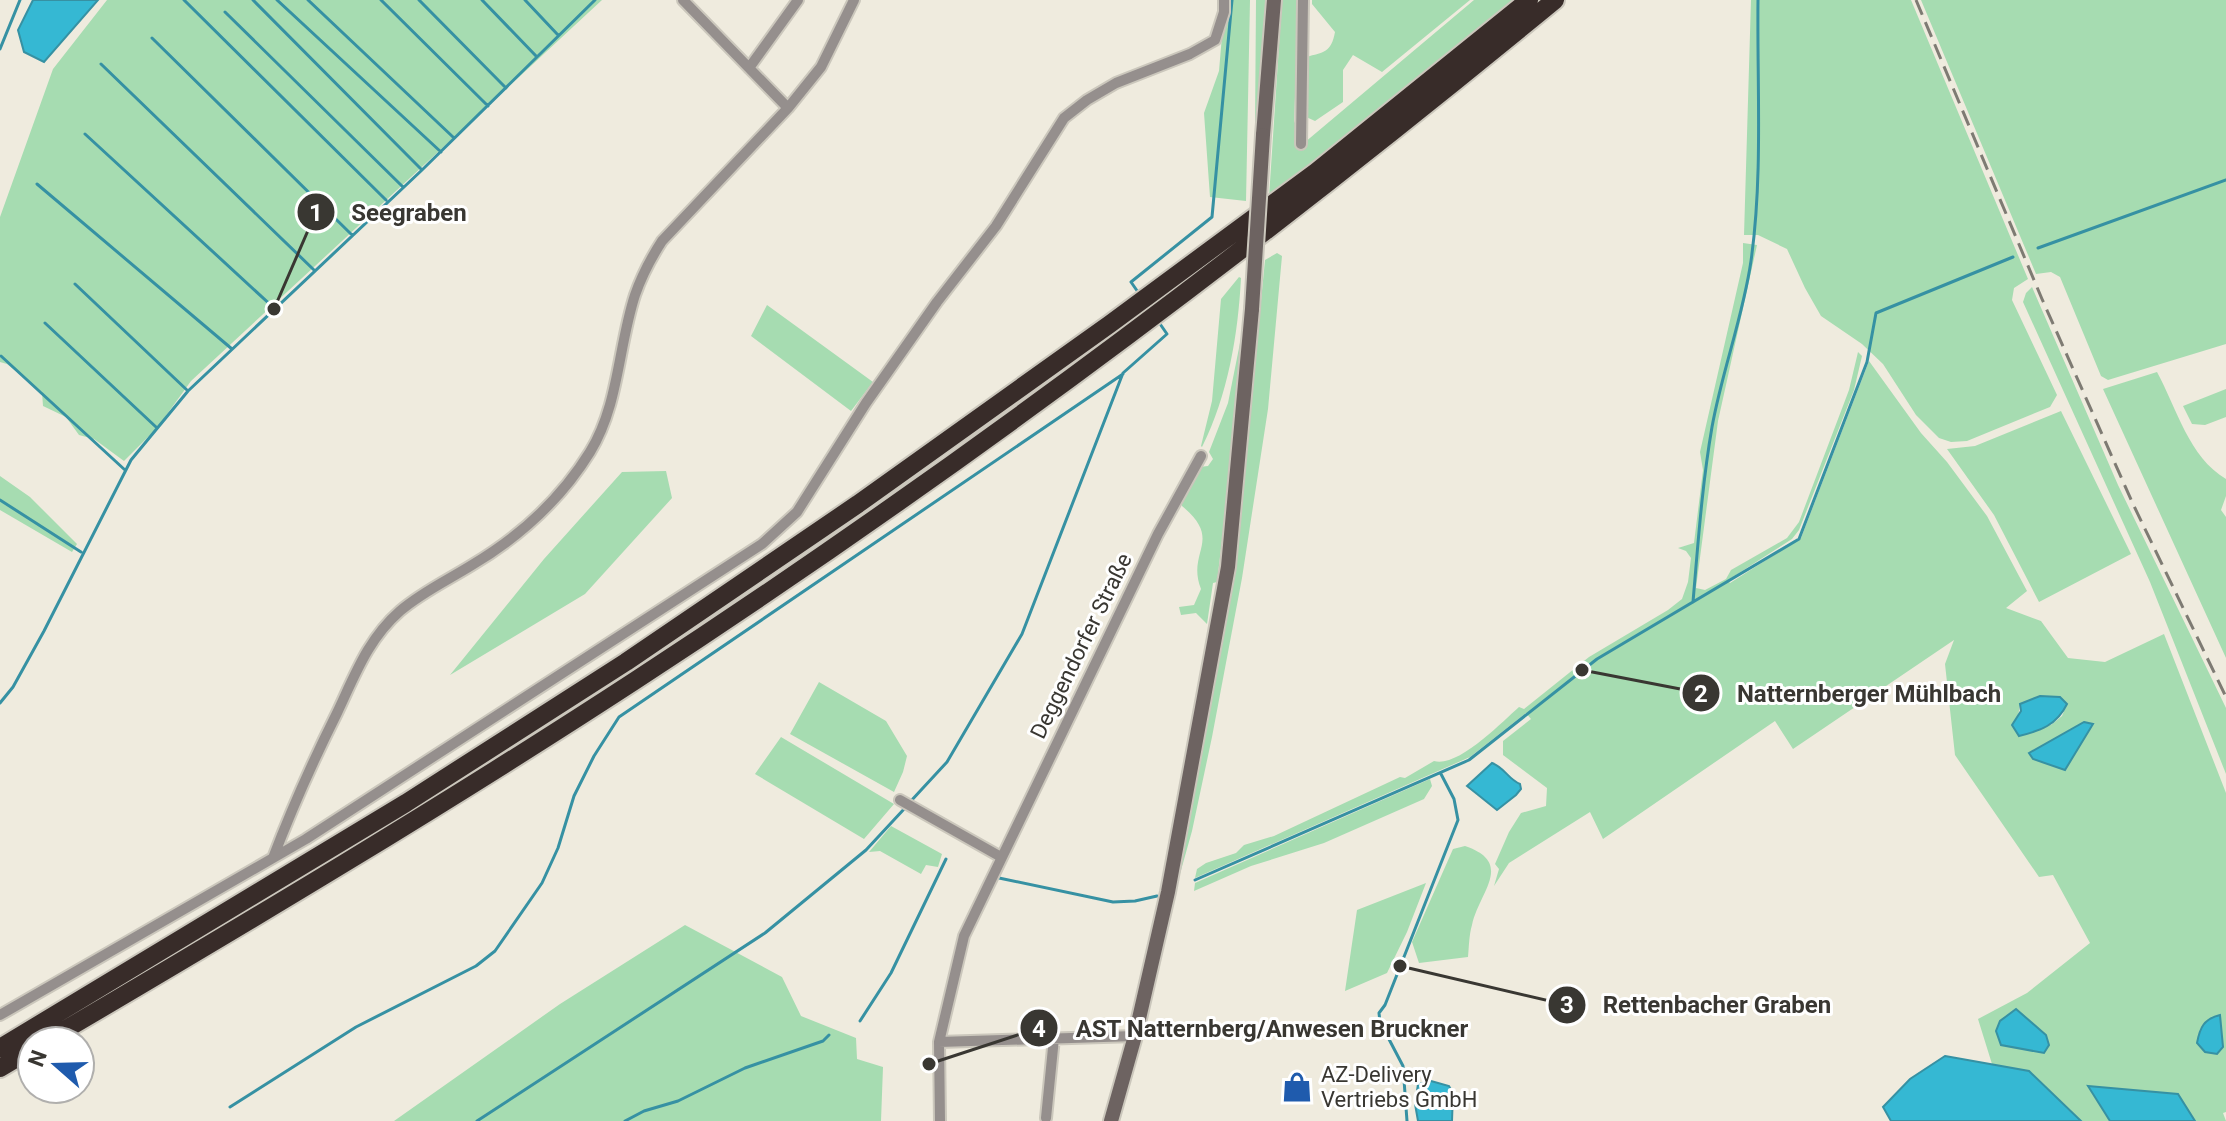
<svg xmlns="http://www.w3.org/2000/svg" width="2226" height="1121" font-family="Roboto,sans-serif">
	<rect width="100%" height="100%" fill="#efebde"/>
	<path fill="#a6dcb1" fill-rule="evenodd" d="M107 0H602L191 381 157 428 124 461 94 439 79 435 66 417 43 406 42 392 7 364 0 362V217L53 69Z
		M1225 0H1250L1246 201 1210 197 1204 113 1219 71Z
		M1256 0H1267L1257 129 1255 128Z
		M1282 0H1299L1294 121 1304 143 1474 0H1515L1269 197Z
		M1312 0H1470L1382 72 1353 55 1343 70V102L1315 121 1304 116 1306 57C1324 52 1331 53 1335 32L1312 4Z
		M1751 0H1911L2028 279 2014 288 2012 300 2057 395 2050 407 1967 441 1951 442 1939 438 1916 415 1883 364 1862 344 1821 316 1805 288 1787 249 1758 235H1744Z
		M1921 0H2226V344L2108 380 2101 376 2060 277 2051 272 2036 274Z
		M1743 243 1757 245 1718 421 1696 588 1705 590 1726 579 1731 570 1787 538 1799 522 1849 390 1858 352 1862 356 1854 390 1799 530 1792 539 1728 580 1730 583 1801 538 1869 361 1921 433 1947 462 1987 516 2027 591 2006 608 2041 621 2068 658 2105 662 2164 634 2226 793V1112L2223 1113 2226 1121H2195L2178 1094 2089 1086 2110 1121H2081L2029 1071 1992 1064 1978 1019 2027 993 2090 943 2053 875 2039 877 1955 755 1945 664 1954 640 1793 749 1775 721 1603 839 1590 812 1509 863 1494 886 1499 869 1495 864 1509 832 1521 813 1546 806 1547 788 1503 755V741L1531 719 1526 713 1470 757 1195 878 1197 869 1206 863 1236 853 1244 845 1274 836 1400 777 1405 778 1434 761C1458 768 1502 722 1519 707L1524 709 1589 657 1668 610 1682 599 1688 582 1691 558 1686 551 1678 548 1694 543 1703 470 1700 452 1743 263ZM2040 696 2060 697 2067 704 2062 716 2051 725 2018 717 2020 704ZM2092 724 2065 770 2029 753 2051 741ZM2016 1009 2027 1019 2044 1053 2001 1045Z
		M1277 253 1282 256 1268 409 1242 578 1212 737 1192 831 1178 881 1227 607 1246 455 1265 260Z
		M1239 277 1241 278C1238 335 1228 395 1202 447L1201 446 1212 401 1221 299Z
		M2032 287 2118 485 2226 708V774L2150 582 2023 302 2026 293Z
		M767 305 873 382 851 411 751 336Z
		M1243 328 1229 482 1217 582 1213 583 1207 624 1196 613 1181 615 1179 607 1194 605 1201 589C1186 551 1224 541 1182 506V503L1199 467 1208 466 1213 459 1209 452 1228 403Z
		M2157 372C2177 409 2189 457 2226 479V496L2221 510 2226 517V658L2103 389Z
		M2226 389V417L2205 425 2192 424 2183 406Z
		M2061 411 2131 554 2039 602 1994 515 1947 449 1975 446Z
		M666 471 672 498 585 594 450 675 544 559 622 472Z
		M0 476 30 497 77 544 72 552 0 510Z
		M819 682 886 721 907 756 903 772 894 792 790 734Z
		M781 737 894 804 864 839 755 774Z
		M1430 779 1432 786 1424 799 1324 843 1251 866 1194 891 1195 883Z
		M891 826 942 854 938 867 926 865 921 874 880 851 869 852Z
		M1465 846C1515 863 1479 892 1472 925 1469 935 1469 947 1468 957L1419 963 1412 942 1453 849Z
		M1426 883 1407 932 1387 973 1345 991 1357 910Z
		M685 925 782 977 801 1016 856 1038 857 1059 883 1067 881 1121H394L560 1004Z"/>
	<path fill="#35b8d3" stroke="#3691a3" stroke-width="2" d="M33 0H98L44 62 24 52 18 30Z
		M2040 696 2060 697 2067 704C2057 725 2040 731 2019 736L2012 725 2021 711 2020 704Z
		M2084 722 2093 724 2065 770 2033 759 2029 753Z
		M1492 763C1505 768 1508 779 1520 784L1521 789 1516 795 1497 810 1467 786Z
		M2016 1009 2046 1035 2049 1045 2044 1053 2001 1045 1996 1031 2000 1021Z
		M2220 1015 2223 1047 2217 1054 2205 1052 2197 1043C2200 1027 2204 1019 2220 1015Z
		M1945 1056 2029 1071 2081 1121H1891L1883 1107 1910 1079Z
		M1431 1081 1449 1086 1453 1093 1452 1121H1418L1415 1104 1418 1084Z
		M2088 1086 2178 1094 2195 1121H2110Z"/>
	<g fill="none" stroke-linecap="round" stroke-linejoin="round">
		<path stroke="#3691a3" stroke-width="3" d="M184 0 386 200
			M253 0 422 170
			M277 0 441 152
			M308 0 453 137
			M381 0 488 106
			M419 0 506 88
			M482 0 537 57
			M525 0 558 35
			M225 12 402 186
			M152 38 352 235
			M0 49 20 0
			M101 64 314 270
			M85 134 274 308
			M37 184 232 349
			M2038 248 2226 180
			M75 284 188 391
			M1140 295 1131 282 1212 217 1232 0
			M45 323 156 427
			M1 356 125 470
			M0 500 81 552
			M1693 602C1698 544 1702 485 1712 427 1722 371 1743 317 1751 261 1763 176 1757 86 1758 0
			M0 703 13 687 44 631 131 460 188 391 422 170 595 0
			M910 802 947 762 1022 634 1123 373 1167 334 1158 321
			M999 878 1113 902 1135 901 1157 896
			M1195 880 1469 760 1597 659 1799 539 1867 362 1876 313 2013 257
			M860 1021 891 973 946 859
			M230 1107 356 1027 476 966 495 951 542 883 558 848 574 796 594 756 619 717 1123 374
			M477 1121 765 933 866 850 905 808
			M625 1121 644 1111 678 1101 745 1068 823 1041 829 1035
			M1407 1121 1403 1066 1380 1022 1379 1013 1385 1005 1458 820 1454 799 1441 774"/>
		<g stroke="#cbc7bc" stroke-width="14">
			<path id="street" d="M683 0 788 108
				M749 68 798 0
				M1301 144 1303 0
				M900 800 1001 857
				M273 858C292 808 313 761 337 713 355 675 368 639 400 611 422 592 448 580 472 565 519 537 561 499 590 452 619 405 618 347 635 295 642 275 651 258 662 241L788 108 821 67 854 0
				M0 1015 306 839 762 544 797 512 866 403 937 302 996 226 1064 118 1087 100 1116 83 1190 54 1215 40 1224 12V0
				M939 1042 1135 1036
				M1046 1118 1054 1038
				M940 1121 939 1042 964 936 1158 534 1201 456"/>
		</g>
		<g stroke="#cbc7bc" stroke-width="18">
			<path id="secondary" d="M1263 135 1274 0
				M1111 1121 1135 1036 1168 892 1228 567 1252 309"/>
		</g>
		<g stroke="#cbc7bc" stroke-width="22">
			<path id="highway" d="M46 1041C245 924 443 806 636 680 955 472 1261 242 1555 0
				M0 1048 406 803 626 662 858 504 1110 324 1316 172 1529 0
				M0 1068 32 1049"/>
		</g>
		<use href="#street" stroke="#958f8d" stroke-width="10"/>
		<use href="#secondary" stroke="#6d6361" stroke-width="14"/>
		<use href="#highway" stroke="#382c29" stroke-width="18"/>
		<path stroke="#7e7b73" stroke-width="3" stroke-dasharray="16 8" stroke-linecap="butt" d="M1916 0 2042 299 2133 504 2226 697"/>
		<g stroke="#cbc7bc" stroke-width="18" stroke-linecap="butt">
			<path id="secondary-bridge" d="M1252 309 1263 135"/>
		</g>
		<use href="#secondary-bridge" stroke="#6d6361" stroke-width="14"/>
	</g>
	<defs>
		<g id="shop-bare" transform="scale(2.4)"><path d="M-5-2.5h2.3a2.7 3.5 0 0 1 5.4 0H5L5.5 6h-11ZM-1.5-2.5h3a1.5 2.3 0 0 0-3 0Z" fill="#1f5bad" stroke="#fff" stroke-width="2.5" paint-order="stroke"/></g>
	</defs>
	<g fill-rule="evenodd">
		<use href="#shop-bare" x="1297" y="1087"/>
	</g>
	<g text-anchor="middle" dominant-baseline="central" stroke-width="6" stroke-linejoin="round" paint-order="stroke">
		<g font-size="22" fill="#393732" stroke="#fff">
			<text transform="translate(1081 646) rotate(-64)">Deggendorfer Straße</text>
		</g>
		<g font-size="22" fill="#393732" stroke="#fff" text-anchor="start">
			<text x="1321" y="1074">AZ-Delivery<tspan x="1321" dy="25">Vertriebs GmbH</tspan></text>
		</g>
	</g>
	<path fill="none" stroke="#393732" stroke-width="3" d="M274 309L316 212M1582 670L1701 693M1400 966L1567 1005M929 1064L1039 1028"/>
	<g fill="#393732" stroke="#fff" stroke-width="3">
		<circle cx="274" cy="309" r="8"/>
		<circle cx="1582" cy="670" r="8"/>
		<circle cx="1400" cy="966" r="8"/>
		<circle cx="929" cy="1064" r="8"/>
		<circle cx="316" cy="212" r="20"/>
		<circle cx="1701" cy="693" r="20"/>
		<circle cx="1567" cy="1005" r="20"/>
		<circle cx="1039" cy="1028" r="20"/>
	</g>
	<g font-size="24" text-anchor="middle" font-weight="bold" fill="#fff">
		<text x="316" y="221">1</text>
		<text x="1701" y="702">2</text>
		<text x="1567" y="1013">3</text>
		<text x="1039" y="1037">4</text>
	</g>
	<g font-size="24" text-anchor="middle" font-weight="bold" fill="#393732" stroke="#fff" stroke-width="6" stroke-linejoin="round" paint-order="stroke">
		<text x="409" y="221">Seegraben</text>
		<text x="1869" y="702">Natternberger Mühlbach</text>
		<text x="1717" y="1013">Rettenbacher Graben</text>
		<text x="1272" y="1037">AST Natternberg/Anwesen Bruckner</text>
	</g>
	<g transform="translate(56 1065) rotate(290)"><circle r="38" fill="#ffffff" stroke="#b0afad" stroke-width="2"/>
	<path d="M0-6L14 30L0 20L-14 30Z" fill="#1f5bad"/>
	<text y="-12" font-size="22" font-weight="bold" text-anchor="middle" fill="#393732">N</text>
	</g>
</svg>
